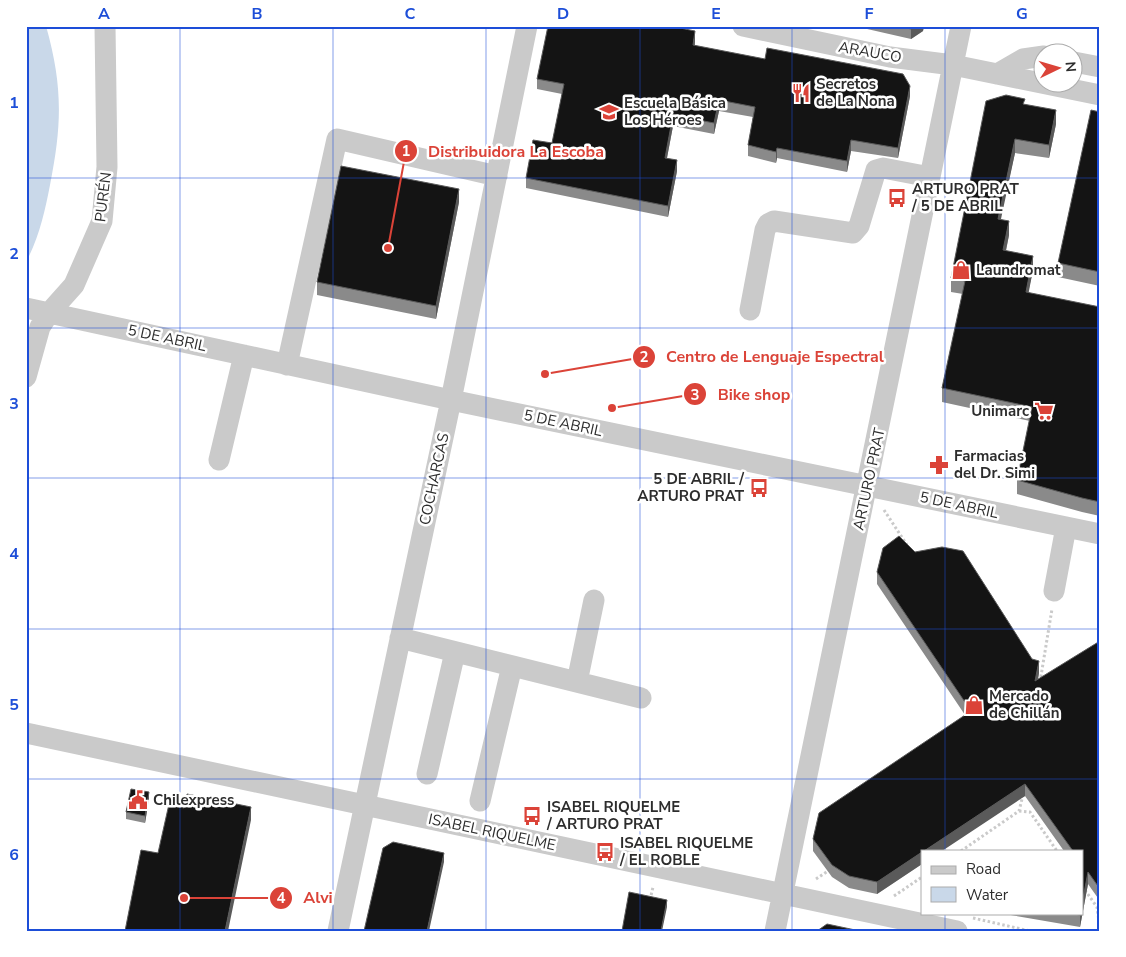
<svg xmlns="http://www.w3.org/2000/svg" width="1126" height="957" font-family="'Nunito Sans',sans-serif">
	<rect width="100%" height="100%" fill="#fff"/>
	<path fill="#c9d8e9" d="M26 26H46C63 86 62 125 50 185 45 211 39 238 26 262Z"/>
	<g fill="none" stroke-linecap="round" stroke-linejoin="round">
		<path stroke="#cacaca" stroke-width="3" stroke-dasharray="2.5 2.5" stroke-linecap="butt" d="M884 510 907 545
			M1040 682 1052 609
			M1019 811 1030 812 1057 851
			M961 851 1019 811 1023 795
			M816 879 831 869
			M1082 886 1097 907 1100 929
			M894 896 922 877
			M650 900 653 887
			M973 918 1030 931"/>
		<path stroke="#cacaca" stroke-width="21" d="M743 26 890 57 953 65 1100 95
			M1074 62 1100 67
			M997 74 1023 59 1044 56
			M26 308 451 400 1100 534
			M750 310 765 230 768 224 774 221 853 233 859 226 876 170 883 168 930 177
			M287 365 337 139 497 176
			M26 377 40 327 49 313 74 285 102 221 107 167 105 26
			M219 460 244 355
			M1054 591 1066 527
			M400 638 641 698
			M577 682 594 600
			M26 733 957 931
			M427 774 455 652
			M480 801 512 666
			M338 931 451 400 527 26
			M775 931 961 26"/>
	</g>
	<path fill="#8a8a8a" d="M854 26H924L923 31 911 39Z
		M695 42V46L910 96 898 158 851 151 847 172 777 158 776 163 748 156V145L753 117 719 111 714 134 673 126 667 158 677 171 668 217 526 188V178L552 143 562 94 537 89V79Z
		M1025 104 1056 124 1049 158 1015 153 1000 219 1009 235 1006 251 1033 270 1028 293 1100 307V516L1082 512 1017 494V480L1030 421 942 402V388L963 294 951 292V278Z
		M1100 112V286L1058 277V263Z
		M459 202 436 319 317 295V282Z
		M915 552 1039 673 1038 680 1100 641V901L1088 884 1080 927 999 913H1082V851H1064L1025 796 922 851V864L877 894 849 888 832 877 813 851V839L965 715 877 584V572Z
		M149 799 145 823 126 819V812Z"/>
	<path fill="#5a5a5a" d="M916 26H924L923 31 911 39V29Z
		M695 31V42L693 56V45Z
		M910 86V96L898 158V148Z
		M719 100V111L714 134V123Z
		M1056 110V124L1049 158V145Z
		M673 115V126L665 168V158Z
		M1015 139V153L998 233V219Z
		M851 140V151L847 172V161Z
		M777 148V158L776 163V152Z
		M677 160V171L668 217V206Z
		M459 189V202L436 319V306Z
		M1009 221V235L1003 264V250Z
		M1033 256V270L1026 306V292Z
		M1039 661V673L1035 693V681Z
		M1025 784V796L942 851H924Z
		M149 792V799L145 823V816Z
		M251 807V820L228 931H225Z
		M922 852V864L877 894V882Z
		M444 853V862L429 931H427Z
		M1088 872V884L1080 927V915L1081 913H1082V904Z
		M667 900V907L662 931H661Z"/>
	<path fill="#141414" stroke="#5a5a5a" d="M548 26H670L695 31 693 45 765 59 767 48 903 74 910 86 898 148 851 140 847 161 777 148 776 152 748 145 755 107 719 100 714 123 673 115 665 158 677 160 668 206 526 178 533 140 552 143 564 84 537 79Z
		M898 26H916L911 29Z
		M1006 95 1025 99 1023 104 1056 110 1049 145 1015 139 998 219 1009 221 1003 250 1033 256 1026 292 1100 307V502L1082 498 1017 480 1032 407 942 388 965 281 951 278 986 101Z
		M1091 110 1100 112V272L1058 263Z
		M341 166 459 189 436 306 317 282Z
		M899 536 915 552 942 547 963 551 1032 659 1039 661 1035 681 1100 641V889L1088 872 1082 904V851H1073L1025 784 924 851H922V852L877 882 849 876 832 865 813 839 819 813 971 711 877 572 883 548Z
		M131 789 149 792 145 816 126 812Z
		M187 794 251 807 225 931H125L141 850 158 853 169 804 184 808Z
		M393 842 444 853 427 931H364L383 848Z
		M629 892 667 900 661 931H622Z
		M1068 913H1081L1080 915Z
		M827 924 860 931H817Z"/>
	<path fill="none" stroke="#1d4ed8" stroke-width="1" stroke-opacity="0.55" d="M180 26V931M333 26V931M486 26V931M640 26V931M792 26V931M945 26V851M26 178H1100M26 328H1100M26 478H1100M26 629H1100M26 779H1100M945 913V931"/>
	<defs>
		<g id="restaurant-bare" transform="scale(1.5)"><path d="M-5-6h1v4h1v-4h1v4h1v-4h1v5L-1.5 .5V6h-2V.5L-5-1ZM5-6V6H3V1.5H1.5Q1.5-4 5-6Z" fill="#db4338" stroke="#fff" stroke-width="2.5" paint-order="stroke"/></g>
		<g id="school-bare" transform="scale(1.5)"><path d="M0-5L7-2L0 1L-7-2ZM-4 1L0 2.5L4 1V4Q0 6-4 4Z" fill="#db4338" stroke="#fff" stroke-width="2.5" paint-order="stroke"/></g>
		<g id="bus-bare" transform="scale(1.5)"><path d="M-5-6H5V4H4V6H2V4H-2V6H-4V4H-5ZM-3.5-4V0h7V-4ZM-3.5 1.2v1.5H-2V1.2ZM2 1.2v1.5H3.5V1.2Z" fill="#db4338" stroke="#fff" stroke-width="2.5" paint-order="stroke"/></g>
		<g id="shop-bare" transform="scale(1.5)"><path d="M-5-2.5h2.3a2.7 3.5 0 0 1 5.4 0H5L5.5 6h-11ZM-1.5-2.5h3a1.5 2.3 0 0 0-3 0Z" fill="#db4338" stroke="#fff" stroke-width="2.5" paint-order="stroke"/></g>
		<g id="supermarket-bare" transform="scale(1.5)"><path d="M-6-5.5h2.5l.6 2H6L4.5 2H-2.5L-4.4-4H-6ZM-1.5 3.2a1.3 1.3 0 1 0 .1 0ZM3 3.2a1.3 1.3 0 1 0 .1 0Z" fill="#db4338" stroke="#fff" stroke-width="2.5" paint-order="stroke"/></g>
		<g id="pharmacy-bare" transform="scale(1.5)"><path d="M-2-6h4v4h4v4h-4v4h-4v-4h-4v-4h4Z" fill="#db4338" stroke="#fff" stroke-width="2.5" paint-order="stroke"/></g>
		<g id="civic-bare" transform="scale(1.5)"><path d="M-.6-6.5H3V-4.5H.6V-3L4-1V1h2V6H-6V1h2V-1L-.6-3ZM-1.2 2.5V6h2.4V2.5Z" fill="#db4338" stroke="#fff" stroke-width="2.5" paint-order="stroke"/></g>
	</defs>
	<g fill-rule="evenodd">
		<use href="#restaurant-bare" x="801" y="93"/>
		<use href="#school-bare" x="609" y="112"/>
		<use href="#bus-bare" x="897" y="198"/>
		<use href="#shop-bare" x="961" y="270"/>
		<use href="#supermarket-bare" x="1044" y="411"/>
		<use href="#pharmacy-bare" x="939" y="465"/>
		<use href="#bus-bare" x="759" y="488"/>
		<use href="#shop-bare" x="974" y="705"/>
		<use href="#civic-bare" x="138" y="800"/>
		<use href="#bus-bare" x="532" y="816"/>
		<use href="#bus-bare" x="605" y="852"/>
	</g>
	<g text-anchor="middle" dominant-baseline="central" stroke-width="5" stroke-linejoin="round" paint-order="stroke">
		<g font-size="15" fill="#2d2d2d" stroke="#fff">
			<text transform="translate(870 52) rotate(10)">ARAUCO</text>
			<text transform="translate(103 197) rotate(-83)">PURÉN</text>
			<text transform="translate(167 338) rotate(12)">5 DE ABRIL</text>
			<text transform="translate(563 423) rotate(12)">5 DE ABRIL</text>
			<text transform="translate(434 479) rotate(-78)">COCHARCAS</text>
			<text transform="translate(869 479) rotate(-78)">ARTURO PRAT</text>
			<text transform="translate(959 505) rotate(12)">5 DE ABRIL</text>
			<text transform="translate(492 832) rotate(12)">ISABEL RIQUELME</text>
		</g>
		<g font-size="15" font-weight="bold" fill="#2d2d2d" stroke="#fff" text-anchor="start">
			<text x="816" y="84">Secretos<tspan x="816" dy="17">de La Nona</tspan></text>
			<text x="624" y="103">Escuela Básica<tspan x="624" dy="17">Los Héroes</tspan></text>
			<text x="912" y="189">ARTURO PRAT<tspan x="912" dy="17">/ 5 DE ABRIL</tspan></text>
			<text x="976" y="270">Laundromat</text>
			<text x="1029" y="411" text-anchor="end">Unimarc</text>
			<text x="954" y="456">Farmacias<tspan x="954" dy="17">del Dr. Simi</tspan></text>
			<text x="744" y="479" text-anchor="end">5 DE ABRIL /<tspan x="744" dy="17">ARTURO PRAT</tspan></text>
			<text x="989" y="696">Mercado<tspan x="989" dy="17">de Chillán</tspan></text>
			<text x="153" y="800">Chilexpress</text>
			<text x="547" y="807">ISABEL RIQUELME<tspan x="547" dy="17">/ ARTURO PRAT</tspan></text>
			<text x="620" y="843">ISABEL RIQUELME<tspan x="620" dy="17">/ EL ROBLE</tspan></text>
		</g>
	</g>
	<path fill="none" stroke="#db4338" stroke-width="2" d="M388 248L406 151M545 374L644 357M612 408L695 394M184 898L281 898"/>
	<g fill="#db4338" stroke="#fff" stroke-width="2">
		<circle cx="388" cy="248" r="5"/>
		<circle cx="545" cy="374" r="5"/>
		<circle cx="612" cy="408" r="5"/>
		<circle cx="184" cy="898" r="5"/>
		<circle cx="406" cy="151" r="12"/>
		<circle cx="644" cy="357" r="12"/>
		<circle cx="695" cy="394" r="12"/>
		<circle cx="281" cy="898" r="12"/>
	</g>
	<g font-size="15" text-anchor="middle" font-weight="bold" fill="#fff">
		<text x="406" y="156">1</text>
		<text x="644" y="362">2</text>
		<text x="695" y="400">3</text>
		<text x="281" y="903">4</text>
	</g>
	<g font-size="16" text-anchor="middle" font-weight="bold" fill="#db4338" stroke="#fff" stroke-width="5" stroke-linejoin="round" paint-order="stroke">
		<text x="516" y="157">Distribuidora La Escoba</text>
		<text x="775" y="362">Centro de Lenguaje Espectral</text>
		<text x="754" y="400">Bike shop</text>
		<text x="318" y="903">Alvi</text>
	</g>
	<rect width="1126" height="957" fill="none" stroke="#ffffff" stroke-width="55"/>
	<rect x="921" y="850" width="162" height="65" fill="#ffffff" stroke="#ababab"/>
	<rect x="931" y="866" width="25" height="8" fill="#cacaca" stroke="#ababab"/>
	<text x="966" y="874" font-size="15" fill="#2d2d2d">Road</text>
	<rect x="931" y="887" width="25" height="15" fill="#c9d8e9" stroke="#ababab"/>
	<text x="966" y="900" font-size="15" fill="#2d2d2d">Water</text>
	<g transform="translate(1058 68) rotate(85)"><circle r="24" fill="#ffffff" stroke="#ababab"/>
	<path d="M0-4L9 19L0 12L-9 19Z" fill="#db4338"/>
	<text y="-8" font-size="14" font-weight="bold" text-anchor="middle" fill="#2d2d2d">N</text>
	</g>
	<rect x="28" y="28" width="1070" height="902" fill="none" stroke="#1d4ed8" stroke-width="2"/>
	<g font-size="16" text-anchor="middle" font-weight="bold" fill="#1d4ed8">
		<text x="104" y="19">A</text>
		<text x="257" y="19">B</text>
		<text x="410" y="19">C</text>
		<text x="563" y="19">D</text>
		<text x="716" y="19">E</text>
		<text x="869" y="19">F</text>
		<text x="1022" y="19">G</text>
		<text x="14" y="108">1</text>
		<text x="14" y="259">2</text>
		<text x="14" y="409">3</text>
		<text x="14" y="559">4</text>
		<text x="14" y="710">5</text>
		<text x="14" y="860">6</text>
	</g>
</svg>
